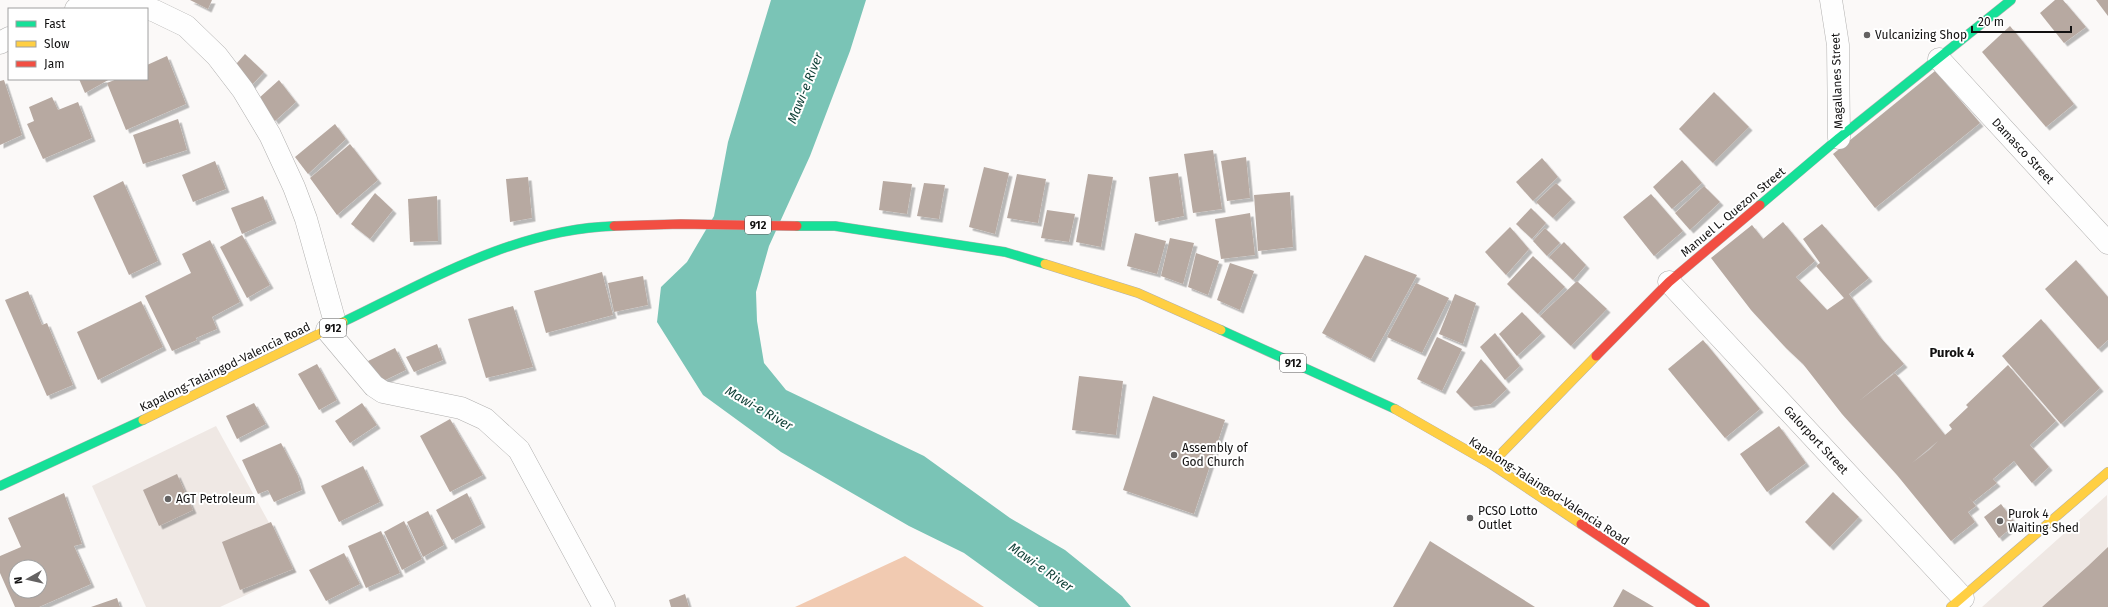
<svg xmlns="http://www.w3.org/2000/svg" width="2108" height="607" font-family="'Fira Sans',sans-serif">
<defs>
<filter id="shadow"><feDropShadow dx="3.5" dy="3.5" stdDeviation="0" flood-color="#0004"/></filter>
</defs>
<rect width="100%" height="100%" fill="#fbf9f8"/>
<g fill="#efe8e4">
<polygon points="216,426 296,572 220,607 146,607 92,486"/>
<polygon points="2107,495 2108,607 1982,607"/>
</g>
<polygon fill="#f1cab1" points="905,556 984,607 795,607"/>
<polygon fill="#7ac4b6" points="771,0 866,0 850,51 810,156 769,246 756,292 757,321 764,363 786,390 924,456 1010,518 1065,550 1122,596 1131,607 1039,607 964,553 909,526 781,452 703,395 657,322 661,287 687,262 714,216 728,142"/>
<g fill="#b7a9a1" fill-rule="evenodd" filter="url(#shadow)">
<polygon points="190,0 212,0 208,9"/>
<polygon points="2055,0 2063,0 2086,27 2064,43 2040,13"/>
<polygon points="2096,0 2108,0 2108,16"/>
<polygon points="2010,26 2074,104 2046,127 1982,52"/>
<polygon points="245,54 264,72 250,87 229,72"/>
<polygon points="167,56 186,104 126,130 107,83 117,79 147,79 147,65"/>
<polygon points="1935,71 1980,123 1875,208 1833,154"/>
<polygon points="79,79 110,79 85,93"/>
<polygon points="4,80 22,135 0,145 0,81"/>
<polygon points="279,80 296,102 275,121 259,98"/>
<polygon points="1714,92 1749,127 1713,163 1679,129"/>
<polygon points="52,97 58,110 78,102 92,138 43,159 27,124 34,121 29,107"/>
<polygon points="178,119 187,150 143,164 133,135"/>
<polygon points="335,124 346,139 308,174 295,157"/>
<polygon points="350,144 378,180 337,215 310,178"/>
<polygon points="1213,150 1222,209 1193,213 1184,154"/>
<polygon points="1246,157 1250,198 1227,201 1221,161"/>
<polygon points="1542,158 1558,177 1533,201 1516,182"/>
<polygon points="1682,160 1702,183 1672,209 1653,187"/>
<polygon points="215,161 226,189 193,202 182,175"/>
<polygon points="984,167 1009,173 995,234 969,227"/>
<polygon points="1178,173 1184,216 1155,222 1149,177"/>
<polygon points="1017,174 1046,179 1038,223 1007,218"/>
<polygon points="1088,174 1113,177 1101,247 1076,242"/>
<polygon points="528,177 532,218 510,222 506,179"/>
<polygon points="123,181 158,261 129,275 93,196"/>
<polygon points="883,181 912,184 907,214 879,210"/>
<polygon points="924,183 945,185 939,219 917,216"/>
<polygon points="1556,183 1572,199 1553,218 1536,202"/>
<polygon points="1704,186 1720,202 1690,230 1675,213"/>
<polygon points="1290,192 1293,247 1258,251 1254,195"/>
<polygon points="375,193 393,210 370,239 351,224"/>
<polygon points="1651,194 1683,231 1654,256 1623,217"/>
<polygon points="263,196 273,220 242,234 231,208"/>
<polygon points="437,196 438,241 410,242 408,199"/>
<polygon points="1531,208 1546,223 1532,239 1516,224"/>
<polygon points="1047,210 1075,214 1069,242 1041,238"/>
<polygon points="1250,213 1255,255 1221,259 1215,219"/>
<path d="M 1783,222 L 1815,261 L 1796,277 L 1827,310 L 1844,298 L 1816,266 L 1820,263 L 1803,239 L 1822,224 L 1869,278 L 1849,294 L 1880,337 L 1904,364 L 1859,401 L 1895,373 L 1945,435 L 1952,429 L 1949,425 L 1968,407 L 1966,405 L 2008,365 L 2056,421 L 2030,445 L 2049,467 L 2032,483 L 2014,461 L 1993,479 L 1997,483 L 1973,502 L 1968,496 L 1976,506 L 1968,512 L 1975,522 L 1951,541 L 1897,475 L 1842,414 L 1803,364 L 1786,348 L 1751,310 L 1711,258 L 1752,225 L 1763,239 ZM 1938,441 L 1929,450 L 1912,463 Z"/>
<polygon points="1510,227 1529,249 1506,275 1485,252"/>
<polygon points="1545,228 1560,243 1547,256 1533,241"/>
<polygon points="1135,233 1166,241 1157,274 1127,266"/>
<polygon points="242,235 270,285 247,298 220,247"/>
<polygon points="1170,238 1194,243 1183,284 1161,276"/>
<polygon points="210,240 240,302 212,317 217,329 196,338 190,327 197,340 172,351 145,296 191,273 182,254"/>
<polygon points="1564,242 1586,265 1573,280 1549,257"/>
<polygon points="1196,253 1219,261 1208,295 1188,287"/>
<polygon points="1365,255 1417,275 1371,359 1322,333"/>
<polygon points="1533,256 1565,287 1538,314 1507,284"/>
<polygon points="2076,260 2108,297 2108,340 2098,349 2045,289"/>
<polygon points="1230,263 1254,271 1240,310 1217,300"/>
<polygon points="602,272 613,315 546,333 534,291"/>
<polygon points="643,276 648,305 614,312 608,283"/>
<polygon points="1577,281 1607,309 1571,346 1540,316"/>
<polygon points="1416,283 1449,298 1422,353 1387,337"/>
<polygon points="28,291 42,325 47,323 73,385 47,396 5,300"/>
<polygon points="1455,294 1476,303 1463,344 1439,334"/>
<polygon points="141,301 163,347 98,380 77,332"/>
<polygon points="513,306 533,367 486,378 468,319"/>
<polygon points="1522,312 1542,333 1517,356 1499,334"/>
<polygon points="2041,319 2100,388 2061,424 2002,356"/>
<polygon points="1495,333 1520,366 1505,380 1480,347"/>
<polygon points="1437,337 1462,349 1442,391 1417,379"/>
<polygon points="1703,340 1760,409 1725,438 1668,369"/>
<polygon points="437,344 443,360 414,372 406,357"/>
<polygon points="395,348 406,370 379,383 368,361"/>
<polygon points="1481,359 1507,389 1491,404 1471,407 1456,392"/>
<polygon points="317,364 337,400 319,410 298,374"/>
<polygon points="1079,376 1123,381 1116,435 1072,430"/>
<polygon points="1153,396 1225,420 1194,514 1123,490"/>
<polygon points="254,403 266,424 237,439 226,416"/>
<polygon points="362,403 377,425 350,443 335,421"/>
<polygon points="450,419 483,475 450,492 420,436"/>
<polygon points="1779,426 1806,463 1767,492 1740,454"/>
<polygon points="281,443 298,476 302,490 274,502 268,490 258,494 242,460"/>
<polygon points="363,466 380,502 339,522 321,486"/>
<polygon points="177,474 193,510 159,526 143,490"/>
<polygon points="1833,492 1859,517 1830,547 1805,522"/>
<path d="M 64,493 L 82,544 L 74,546 L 91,584 L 39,607 L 15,607 L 0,573 L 0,556 L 21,547 L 8,518 ZM 16,567 L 40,567 L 40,591 L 16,591 Z"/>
<polygon points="467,493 482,524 452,540 436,510"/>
<polygon points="2001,504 2016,524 1999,538 1984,517"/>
<polygon points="428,511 444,545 423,557 407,522"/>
<polygon points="404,521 422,559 402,570 384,532"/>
<polygon points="271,522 293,569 240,590 222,542"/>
<polygon points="381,531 400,573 366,588 348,546"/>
<polygon points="1430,541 1535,607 1393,607"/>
<polygon points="2108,547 2108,607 2042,607 2088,566"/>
<polygon points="344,553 360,584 326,601 309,570"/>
<polygon points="1623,589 1654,607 1613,607"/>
<polygon points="685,594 689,607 671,607 669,600"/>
<polygon points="117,598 120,607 91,607"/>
</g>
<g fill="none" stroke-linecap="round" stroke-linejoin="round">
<g stroke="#b1b0af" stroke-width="23">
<g id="street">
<polyline points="1831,0 1838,45 1839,138"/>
<polyline points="76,9 89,4 126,1 155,11 186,26 217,56 243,90 270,135 294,187 306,219 336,326"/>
<polyline points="0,43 9,38"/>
<polyline points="1939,59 2108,243"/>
<polyline points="1669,282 1963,598"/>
<polyline points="327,330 374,386 383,392 461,408 485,419 519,450 604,607"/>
</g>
</g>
<g stroke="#b1b0af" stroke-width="10">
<g id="fast">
<polyline points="1760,205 1839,138 2011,0"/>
<polyline points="797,226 835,226 1005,252 1045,264"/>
<path d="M 343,322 C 428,281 516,229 614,226"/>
<polyline points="1221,330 1395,409"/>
<polyline points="0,486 143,420"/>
</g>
</g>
<g stroke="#b1b0af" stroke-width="10">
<g id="slow">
<polyline points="1045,264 1138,293 1221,330"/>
<polyline points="1395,409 1491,464 1581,524"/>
<polyline points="143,420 343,322"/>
<polyline points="1491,464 1596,356"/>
<polyline points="1951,607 2108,472"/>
</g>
</g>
<g stroke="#b1b0af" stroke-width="10">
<g id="jam">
<polyline points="614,226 681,224 797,226"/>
<polyline points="1596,356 1669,282 1760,205"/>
<polyline points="1581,524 1705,607"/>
</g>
</g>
<use href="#street" stroke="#fefefe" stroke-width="22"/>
<use href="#fast" stroke="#16e098" stroke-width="9"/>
<use href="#slow" stroke="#ffcf43" stroke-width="9"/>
<use href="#jam" stroke="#f24e42" stroke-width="9"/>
</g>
<g fill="#646262" stroke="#fff" stroke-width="1.5">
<circle cx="1867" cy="35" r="4"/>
<circle cx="1174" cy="455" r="4"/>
<circle cx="168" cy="499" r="4"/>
<circle cx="1470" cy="518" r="4"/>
<circle cx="2000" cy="521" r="4"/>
</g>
<g text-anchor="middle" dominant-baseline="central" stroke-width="4" stroke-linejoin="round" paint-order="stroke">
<g fill="#fff" stroke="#595858" stroke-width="1">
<rect x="745" y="216" width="26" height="18" rx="3"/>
<rect x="320" y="319" width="26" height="18" rx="3"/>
<rect x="1280" y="354" width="26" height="18" rx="3"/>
</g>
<g font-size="11" font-weight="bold" fill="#121111">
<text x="758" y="225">912</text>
<text x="333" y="328">912</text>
<text x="1293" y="363">912</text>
</g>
<g font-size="12" fill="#121111" stroke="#fff" text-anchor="start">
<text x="1875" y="35">Vulcanizing Shop</text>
<text x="1182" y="448">Assembly of<tspan x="1182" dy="14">God Church</tspan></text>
<text x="176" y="499">AGT Petroleum</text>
<text x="1478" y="511">PCSO Lotto<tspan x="1478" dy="14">Outlet</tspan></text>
<text x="2008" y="514">Purok 4<tspan x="2008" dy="14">Waiting Shed</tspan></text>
</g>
<g font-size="12" fill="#121111" stroke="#fff">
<text transform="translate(1837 81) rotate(-92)">Magallanes Street</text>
<text transform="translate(2023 151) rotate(47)">Damasco Street</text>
<text transform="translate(1733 212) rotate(-40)">Manuel L. Quezon Street</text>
<text transform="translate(225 367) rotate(-26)">Kapalong-Talaingod-Valencia Road</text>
<text transform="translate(1816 440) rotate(47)">Galorport Street</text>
<text transform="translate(1549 491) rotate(33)">Kapalong-Talaingod-Valencia Road</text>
</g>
<g font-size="13" font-style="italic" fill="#0f3f36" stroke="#fff">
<text transform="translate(805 88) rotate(-68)">Mawi-e River</text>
<text transform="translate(759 408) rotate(30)">Mawi-e River</text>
<text transform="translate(1041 567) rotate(35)">Mawi-e River</text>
</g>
<g font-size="13" font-weight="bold" fill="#121111" stroke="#fff">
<text x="1952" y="352">Purok 4</text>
</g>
</g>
<rect x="8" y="8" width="140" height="72" fill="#ffffff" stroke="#a0a0a0"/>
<rect x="16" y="21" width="20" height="6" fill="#16e098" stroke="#a0a0a0"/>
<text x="44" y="28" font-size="12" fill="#121111">Fast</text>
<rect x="16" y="41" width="20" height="6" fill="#ffcf43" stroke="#a0a0a0"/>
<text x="44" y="48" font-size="12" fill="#121111">Slow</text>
<rect x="16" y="61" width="20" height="6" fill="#f24e42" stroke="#a0a0a0"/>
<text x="44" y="68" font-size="12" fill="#121111">Jam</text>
<g transform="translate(28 579) rotate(262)"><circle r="19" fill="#ffffff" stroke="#a0a0a0"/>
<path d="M0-3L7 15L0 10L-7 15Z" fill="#646262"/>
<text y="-6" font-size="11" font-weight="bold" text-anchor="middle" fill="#121111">N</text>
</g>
<path d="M1972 26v6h99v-6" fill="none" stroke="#121111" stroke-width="2"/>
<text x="1978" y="26" font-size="12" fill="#121111" stroke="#ffffff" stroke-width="3" paint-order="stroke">20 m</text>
</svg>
